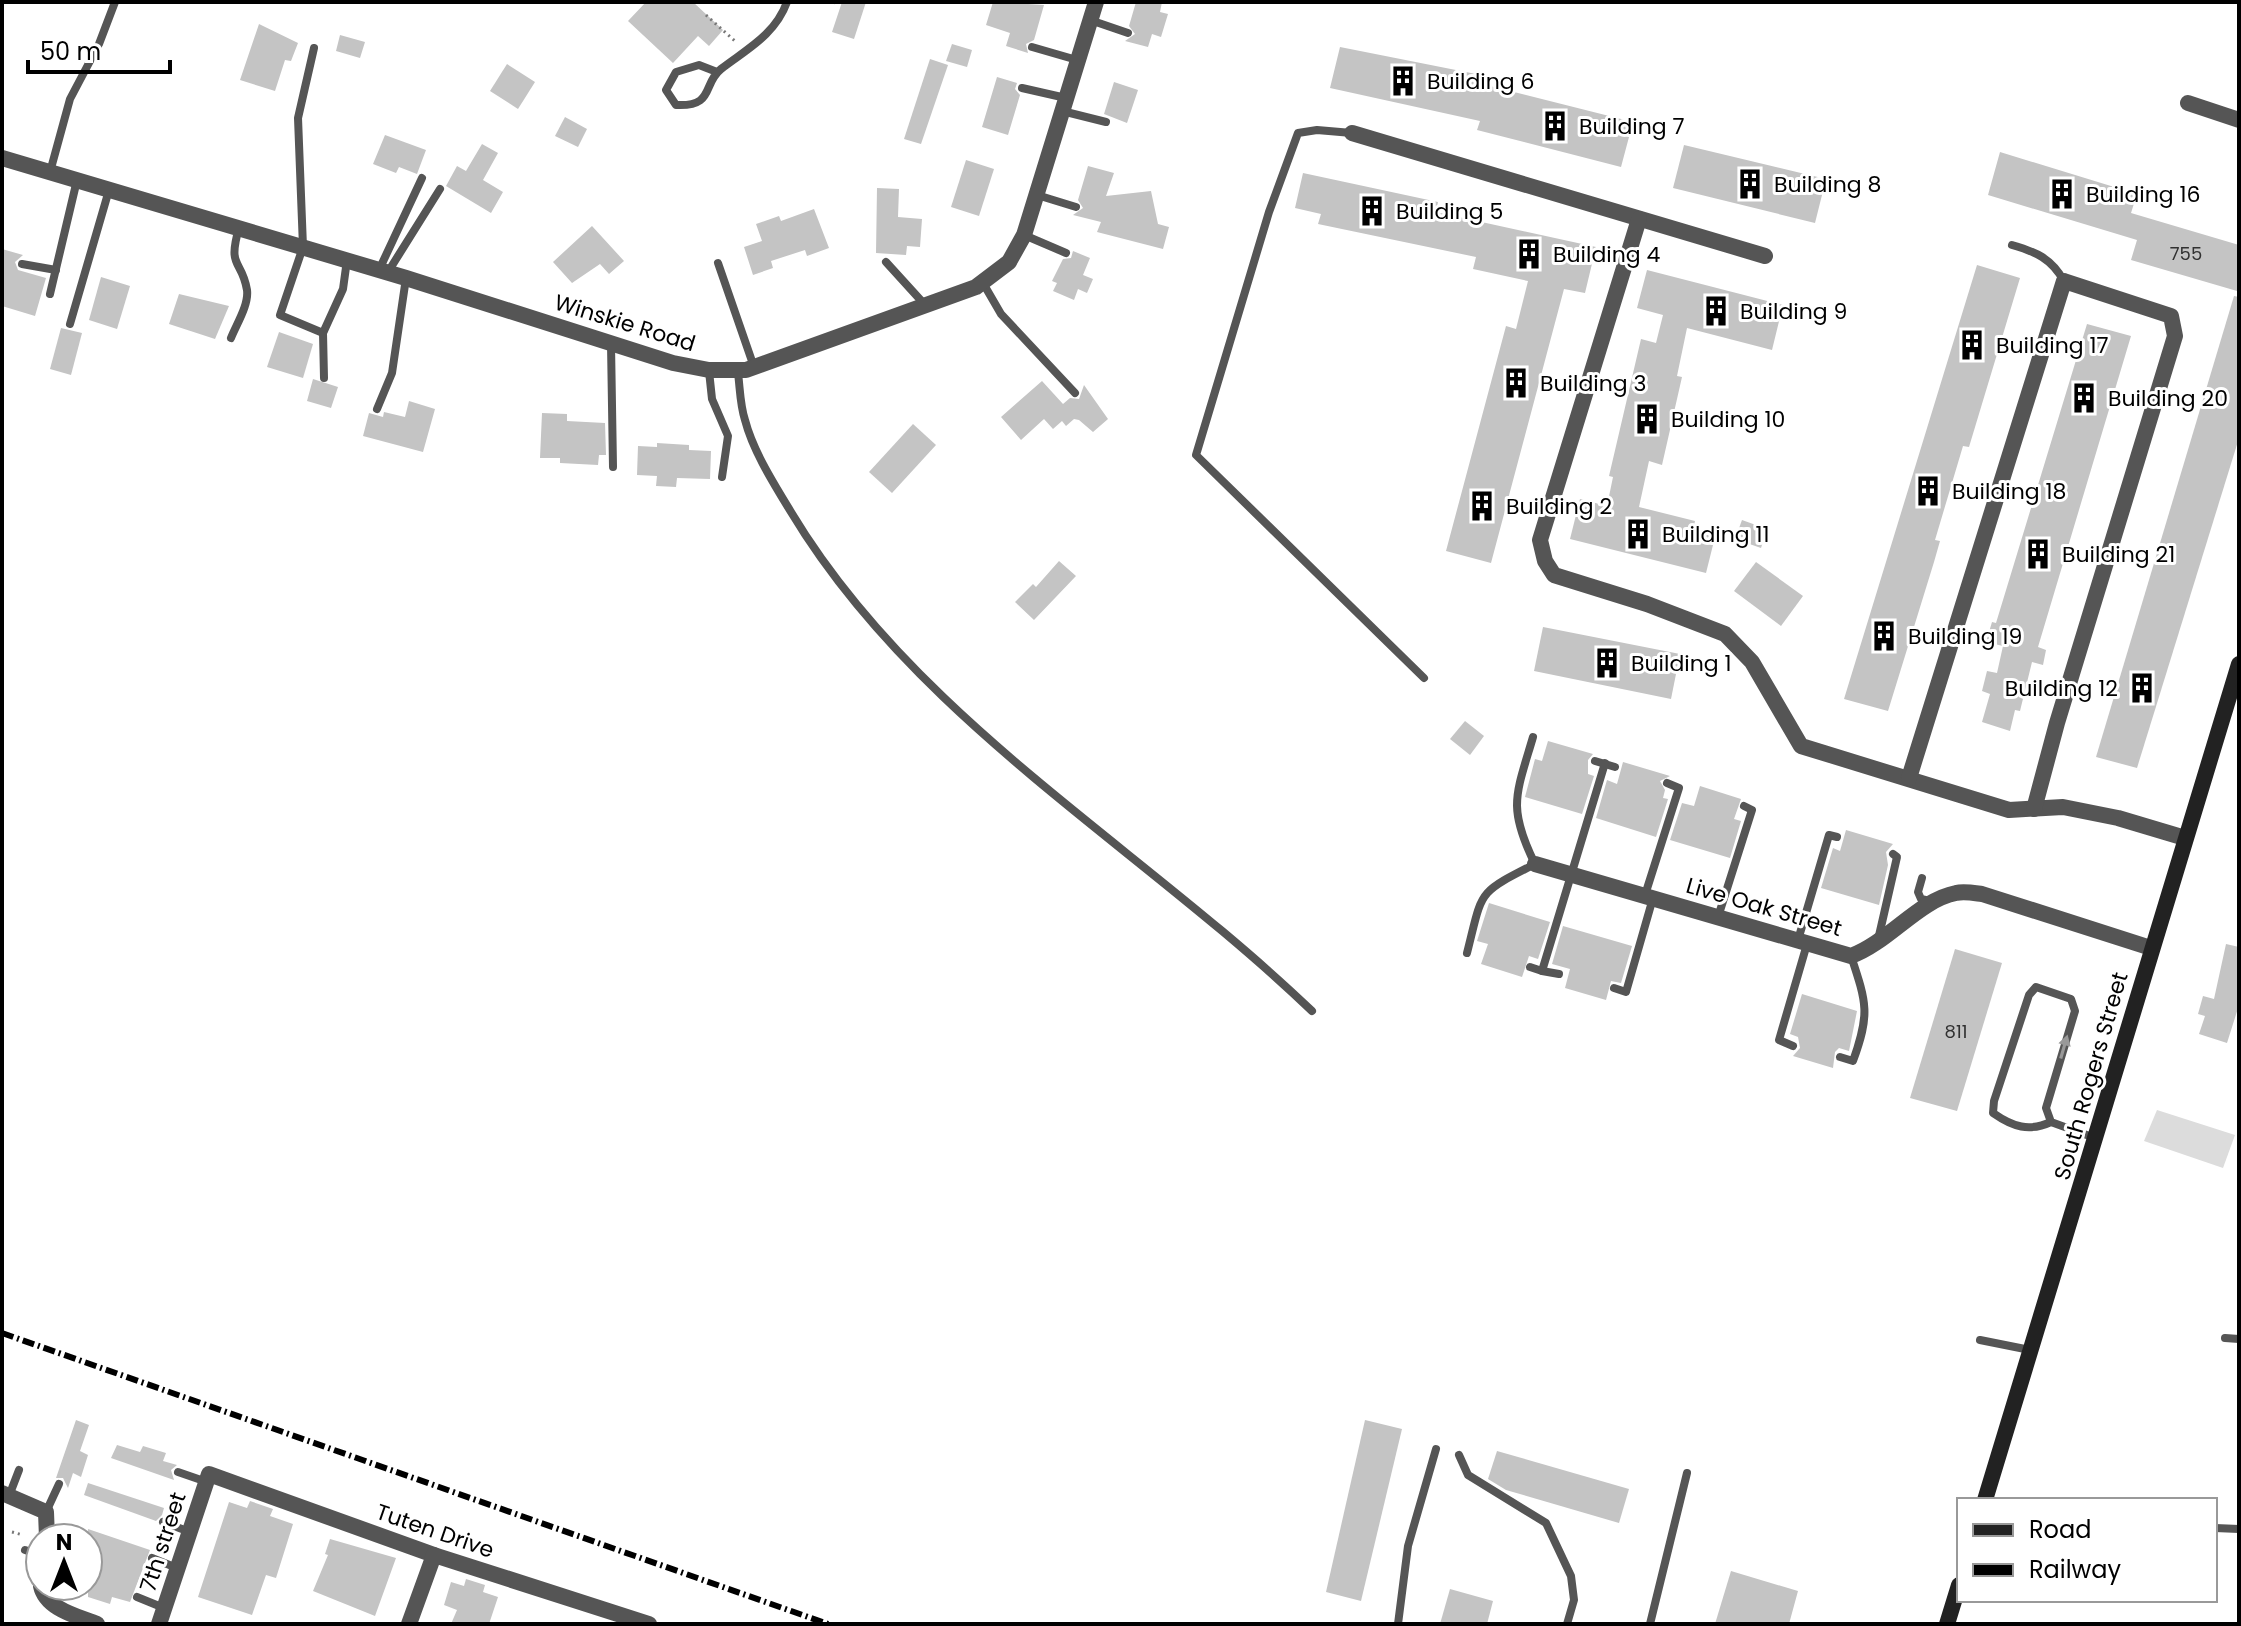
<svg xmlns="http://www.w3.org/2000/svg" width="2241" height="1626" font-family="Poppins,sans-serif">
<rect width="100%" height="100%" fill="#fff"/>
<polygon fill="#dcdcdc" points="2157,1110 2235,1135 2223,1168 2144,1141"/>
<g fill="#c4c4c4">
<polygon points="646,2 693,2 723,30 709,46 698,36 673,63 628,21"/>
<polygon points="842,2 866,2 854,39 832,32"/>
<polygon points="993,2 1044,5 1034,40 1026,44 1028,53 1006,46 1010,33 986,25"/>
<polygon points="1136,2 1162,2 1160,12 1168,14 1161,37 1152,34 1148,47 1125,41 1135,34 1129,26"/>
<polygon points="259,24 298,43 291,61 285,60 275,91 240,80"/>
<polygon points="340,35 365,42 360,58 336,51"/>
<polygon points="952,44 972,50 967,67 946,61"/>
<polygon points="1340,47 1476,74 1474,82 1633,122 1621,167 1477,130 1480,121 1330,88"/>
<polygon points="930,59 948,65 921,144 904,139"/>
<polygon points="507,64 535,82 518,109 490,91"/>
<polygon points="997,77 1017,83 1015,89 1020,95 1008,135 982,127"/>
<polygon points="1114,82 1138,90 1127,123 1104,114"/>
<polygon points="565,117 587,129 578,147 555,136"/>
<polygon points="385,135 426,150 417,174 399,167 396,173 373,164"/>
<polygon points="482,144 498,153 483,180 503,192 491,213 446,186 457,166 466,171"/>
<polygon points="1684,145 1826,179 1815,223 1673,188"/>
<polygon points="2000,152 2137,194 2131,213 2239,245 2237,291 2131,260 2137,240 1988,195"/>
<polygon points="966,160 994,169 979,216 951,207"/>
<polygon points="1088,166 1114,173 1106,196 1151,191 1158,224 1169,227 1163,249 1097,232 1101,222 1073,215 1083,208 1078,200"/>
<polygon points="1303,173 1438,202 1436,212 1596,247 1585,293 1564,289 1491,563 1446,551 1506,326 1516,329 1528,281 1473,269 1476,257 1318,224 1321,214 1295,208"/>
<polygon points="877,188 899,189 898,217 922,219 920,247 907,246 906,255 876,253"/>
<polygon points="814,209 829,248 807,256 805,250 771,261 773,268 753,275 744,247 762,241 756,224 779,216 781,221"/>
<polygon points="592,226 624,261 609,274 600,264 572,283 553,262"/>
<polygon points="2,249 23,255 15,262 18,270 46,278 35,316 2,306"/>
<polygon points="1073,251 1090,258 1083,275 1093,279 1087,293 1078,289 1074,300 1053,291 1057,283 1052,281 1063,259 1071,258"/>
<polygon points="1977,265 2020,278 1969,447 1963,446 1935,540 1940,541 1934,562 1888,711 1844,699"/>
<polygon points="1647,270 1783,305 1772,350 1687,328 1677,376 1682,377 1662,465 1649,461 1639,507 1695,521 1693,531 1715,537 1706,573 1570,539 1580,499 1607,506 1613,477 1609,476 1641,339 1656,343 1663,315 1637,308"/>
<polygon points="101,277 130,286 117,329 89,320"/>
<polygon points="179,294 229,306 215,339 169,324"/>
<polygon points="2234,296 2239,297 2239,438 2137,768 2096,757"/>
<polygon points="2087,324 2131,336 2038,647 2046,650 2043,665 2032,662 2020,711 2015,710 2010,731 1982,722 1990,694 1982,691 1987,671 1997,673 2003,646 1986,642 1992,622 1996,623"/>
<polygon points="61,328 82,333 71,375 50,369"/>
<polygon points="279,332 313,344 303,378 267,367"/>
<polygon points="313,379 338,387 331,408 307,401"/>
<polygon points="1042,381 1063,404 1070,398 1079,399 1084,385 1108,419 1093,432 1079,420 1074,419 1066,426 1062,421 1053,429 1044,419 1021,440 1001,417"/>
<polygon points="409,401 435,409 423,452 363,436 369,413 383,417 384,412 405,417"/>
<polygon points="542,413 567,414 567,421 605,423 606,455 599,455 598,465 560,463 560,458 540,458"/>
<polygon points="913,424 936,445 892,493 869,472"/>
<polygon points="657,443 689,445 689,450 711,451 710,479 677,478 676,487 656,486 657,476 637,475 638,446 657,447"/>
<polygon points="1742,520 1767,529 1761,548 1735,539"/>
<polygon points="1059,561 1076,576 1034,620 1015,602 1033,584 1036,587"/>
<polygon points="1756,562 1803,596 1781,626 1734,591"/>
<polygon points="1543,627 1680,654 1671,699 1534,671"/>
<polygon points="1465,721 1484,736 1470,755 1450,739"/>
<polygon points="1548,741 1593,754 1588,760 1588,774 1594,776 1582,814 1525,797 1535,759 1542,761"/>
<polygon points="1623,762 1670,776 1660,781 1665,790 1663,798 1668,799 1656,837 1596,818 1607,780 1617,784"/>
<polygon points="1700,786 1741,799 1734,819 1741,821 1730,858 1670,840 1682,803 1694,806"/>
<polygon points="1846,830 1893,844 1886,852 1888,865 1879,905 1821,888 1833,848 1840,851"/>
<polygon points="1489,903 1550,922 1538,959 1529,956 1522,977 1481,964 1488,944 1477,941"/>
<polygon points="1563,926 1632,946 1621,983 1611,981 1606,1000 1565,988 1570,969 1552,964"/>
<polygon points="2226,944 2239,947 2239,1005 2227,1043 2199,1034 2205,1016 2198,1014 2203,996 2214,999"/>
<polygon points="1955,949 2002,963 1957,1111 1910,1098"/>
<polygon points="1802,994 1857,1011 1849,1051 1839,1048 1835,1052 1833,1068 1793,1056 1800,1048 1798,1037 1790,1034"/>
<polygon points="76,1420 89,1425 80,1451 88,1455 81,1477 73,1473 68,1488 63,1478 56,1478"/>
<polygon points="1365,1420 1402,1429 1361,1601 1326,1592"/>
<polygon points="117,1445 140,1452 143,1446 166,1453 163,1461 177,1465 171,1470 174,1480 111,1458"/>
<polygon points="1497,1451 1629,1489 1619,1523 1506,1490 1488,1479"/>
<polygon points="88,1483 164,1508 162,1515 156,1521 84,1495"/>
<polygon points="250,1501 273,1509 270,1516 293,1524 276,1578 266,1575 252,1615 198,1597 229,1502 247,1508"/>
<polygon points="88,1529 150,1550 130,1602 112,1597 110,1604 88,1597"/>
<polygon points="330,1539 396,1558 375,1616 313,1591 328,1555 325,1554"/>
<polygon points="1731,1571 1798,1591 1789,1624 1715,1624"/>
<polygon points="466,1579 485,1585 483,1592 498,1597 489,1624 451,1624 457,1610 444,1605 451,1582 464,1586"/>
<polygon points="1450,1589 1493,1601 1487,1624 1440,1624"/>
</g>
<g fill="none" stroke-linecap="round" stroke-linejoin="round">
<g stroke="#777" stroke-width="3" stroke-dasharray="2 4" stroke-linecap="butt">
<polyline points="834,2 837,4"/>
<polyline points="706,15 735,41"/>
<polyline points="12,1532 23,1535"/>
</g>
<g stroke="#555" stroke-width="8">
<polyline points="1090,20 1128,33"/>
<polyline points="1032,47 1077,60"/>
<polyline points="314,48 298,118 303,247 280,315 323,333"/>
<path d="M 717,72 L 699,65 L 676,72 L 666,90 L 676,105 C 715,107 702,84 721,69 C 747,49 775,35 787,2"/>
<polyline points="1022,88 1066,98"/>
<polyline points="1062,111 1106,122"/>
<polyline points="1352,133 1317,130 1298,133 1269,212 1196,455 1424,678"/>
<polyline points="50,172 70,99 99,44 115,2"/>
<polyline points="1037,195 1076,207"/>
<polyline points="1024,235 1066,253"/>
<path d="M 2012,245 C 2036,252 2051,258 2064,281"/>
<polyline points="886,262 926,306"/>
<polyline points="718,263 754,367"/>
<polyline points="22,264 56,270"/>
<polyline points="379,270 422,178"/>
<polyline points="388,272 440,189"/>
<polyline points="983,283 1001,314 1075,393"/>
<polyline points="50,294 77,180"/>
<polyline points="70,324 109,190"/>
<path d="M 231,338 C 236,325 249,305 247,290 C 242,259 227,269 239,228"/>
<polyline points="611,344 613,467"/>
<polyline points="709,371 712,399 728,436 722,477"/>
<path d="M 738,373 C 740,388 740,405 745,420 C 753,451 774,484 791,512 C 916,720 1140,846 1312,1011"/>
<polyline points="324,378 323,333 343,289 347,260"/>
<polyline points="377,409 392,373 406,278"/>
<polyline points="1595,761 1615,767"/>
<polyline points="1922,878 1918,892 1921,899 1930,901"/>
<polyline points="1645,895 1679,788 1667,783"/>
<polyline points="1718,917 1752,810 1744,806"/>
<polyline points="1798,940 1829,835 1837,837"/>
<polyline points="1878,940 1897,857 1893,854"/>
<path d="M 1467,953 C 1483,890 1476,894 1535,864 C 1507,807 1516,795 1533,737"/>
<polyline points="1530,967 1542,971 1605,763"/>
<polyline points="1542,971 1559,974"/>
<polyline points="1614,988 1626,992 1653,898"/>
<polyline points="1793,1046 1779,1040 1807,944"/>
<path d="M 1840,1057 L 1853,1061 C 1870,1014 1867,1004 1851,956"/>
<path d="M 2051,1122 L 2046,1108 L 2075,1011 L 2071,999 L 2036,987 L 2029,995 L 1994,1101 L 1993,1113 C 2013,1127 2029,1132 2051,1122 L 2095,1138"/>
<polyline points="2225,1338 2239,1339"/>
<polyline points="1980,1340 2030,1350"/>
<polyline points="1459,1455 1468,1475 1546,1523 1571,1576 1574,1600 1567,1624"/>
<polyline points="178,1472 207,1482"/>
<polyline points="9,1496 19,1470"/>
<polyline points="46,1512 59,1484"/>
<polyline points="163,1522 190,1532"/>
<polyline points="2215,1528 2239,1529"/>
<polyline points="25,1550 40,1555"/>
<polyline points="152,1558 177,1568"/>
<polyline points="137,1597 164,1608"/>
<polyline points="1398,1624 1408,1546 1436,1449"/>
<polyline points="1650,1624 1687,1473"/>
</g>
<g stroke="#555" stroke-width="16">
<polyline points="2188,103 2239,120"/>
<polyline points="1352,133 1765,256"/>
<polyline points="2,158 406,278 673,363 709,370 746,370 976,287 1009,262 1024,235 1096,2"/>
<polyline points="1639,219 1540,540 1545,561 1554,575 1647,604 1725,634 1752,662 1801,746 2009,810 2063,807 2118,818 2185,838"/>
<polyline points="1909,778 2064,281 2171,316 2175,336 2057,723 2034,809"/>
<path d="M 1535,864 L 1851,956 C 1889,942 1919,900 1956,893 C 1964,891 1974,893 1982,894 L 2151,948"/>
<polyline points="2,1493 46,1512 47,1538"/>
<path d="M 41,1586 C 46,1609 77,1616 97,1624"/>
<polyline points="159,1624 209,1474 434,1555 649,1624"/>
<polyline points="409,1624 434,1555"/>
</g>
<g stroke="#222" stroke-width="16">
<polyline points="1985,1500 2239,664"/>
<polyline points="1947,1624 1959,1585"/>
</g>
<polyline stroke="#000" stroke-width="6" stroke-dasharray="12 4 2 4" stroke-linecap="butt" points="2,1333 828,1624"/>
</g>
<defs><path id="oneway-solid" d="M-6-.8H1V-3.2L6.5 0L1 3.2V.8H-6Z" transform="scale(2)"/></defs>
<use fill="#999" href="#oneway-solid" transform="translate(2064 1047) rotate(-74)"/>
<defs>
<g id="building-bare" transform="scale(2.4)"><path d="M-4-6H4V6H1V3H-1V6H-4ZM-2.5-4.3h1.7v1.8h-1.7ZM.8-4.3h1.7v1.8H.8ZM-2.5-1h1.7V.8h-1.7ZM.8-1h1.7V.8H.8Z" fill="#000" stroke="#fff" stroke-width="2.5" paint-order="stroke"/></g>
</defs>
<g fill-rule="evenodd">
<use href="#building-bare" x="1403" y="81"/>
<use href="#building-bare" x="1555" y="126"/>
<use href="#building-bare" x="1750" y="184"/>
<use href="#building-bare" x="2062" y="194"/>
<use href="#building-bare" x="1372" y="211"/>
<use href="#building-bare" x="1529" y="254"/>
<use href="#building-bare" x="1716" y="311"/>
<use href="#building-bare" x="1972" y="345"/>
<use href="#building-bare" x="1516" y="383"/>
<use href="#building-bare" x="2084" y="398"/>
<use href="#building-bare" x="1647" y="419"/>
<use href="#building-bare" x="1928" y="491"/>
<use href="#building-bare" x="1482" y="506"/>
<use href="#building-bare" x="1638" y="534"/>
<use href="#building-bare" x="2038" y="554"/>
<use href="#building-bare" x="1884" y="636"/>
<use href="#building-bare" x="1607" y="663"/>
<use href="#building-bare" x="2142" y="688"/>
</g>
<g text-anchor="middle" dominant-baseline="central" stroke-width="6" stroke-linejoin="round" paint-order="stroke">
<g font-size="18" fill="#313131">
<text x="2186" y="253">755</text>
<text x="1956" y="1031">811</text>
</g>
<g font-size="22" fill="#000" stroke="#fff" text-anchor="start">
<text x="1427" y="81">Building 6</text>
<text x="1579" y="126">Building 7</text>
<text x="1774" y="184">Building 8</text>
<text x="2086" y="194">Building 16</text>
<text x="1396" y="211">Building 5</text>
<text x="1553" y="254">Building 4</text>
<text x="1740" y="311">Building 9</text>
<text x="1996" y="345">Building 17</text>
<text x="1540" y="383">Building 3</text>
<text x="2108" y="398">Building 20</text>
<text x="1671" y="419">Building 10</text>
<text x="1952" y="491">Building 18</text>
<text x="1506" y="506">Building 2</text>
<text x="1662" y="534">Building 11</text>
<text x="2062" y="554">Building 21</text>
<text x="1908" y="636">Building 19</text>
<text x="1631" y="663">Building 1</text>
<text x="2118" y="688" text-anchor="end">Building 12</text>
</g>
<g font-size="22" fill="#000" stroke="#fff">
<text transform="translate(625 323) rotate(17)">Winskie Road</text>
<text transform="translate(1764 907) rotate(16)">Live Oak Street</text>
<text transform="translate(2091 1076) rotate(-74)">South Rogers Street</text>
<text transform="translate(435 1531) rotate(19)">Tuten Drive</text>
<text transform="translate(163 1542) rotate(-72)">7th street</text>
</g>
</g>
<rect width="2241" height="1626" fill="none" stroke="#000000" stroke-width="8"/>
<rect x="1957" y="1498" width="260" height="104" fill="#ffffff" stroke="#999999" stroke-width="2"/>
<rect x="1973" y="1524" width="40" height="12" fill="#222222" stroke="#999999" stroke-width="2"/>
<text x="2029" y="1538" font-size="24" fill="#000000">Road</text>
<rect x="1973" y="1564" width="40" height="12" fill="#000000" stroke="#999999" stroke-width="2"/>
<text x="2029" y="1578" font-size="24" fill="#000000">Railway</text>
<g transform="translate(64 1562)"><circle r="38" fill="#ffffff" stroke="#999999" stroke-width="2"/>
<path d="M0-6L14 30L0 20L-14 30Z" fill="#000000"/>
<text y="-12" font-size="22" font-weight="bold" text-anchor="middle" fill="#000000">N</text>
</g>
<path d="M28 60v12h142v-12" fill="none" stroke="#000000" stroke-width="4"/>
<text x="40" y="60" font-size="24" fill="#000000" stroke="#ffffff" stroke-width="6" paint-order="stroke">50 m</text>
</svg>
